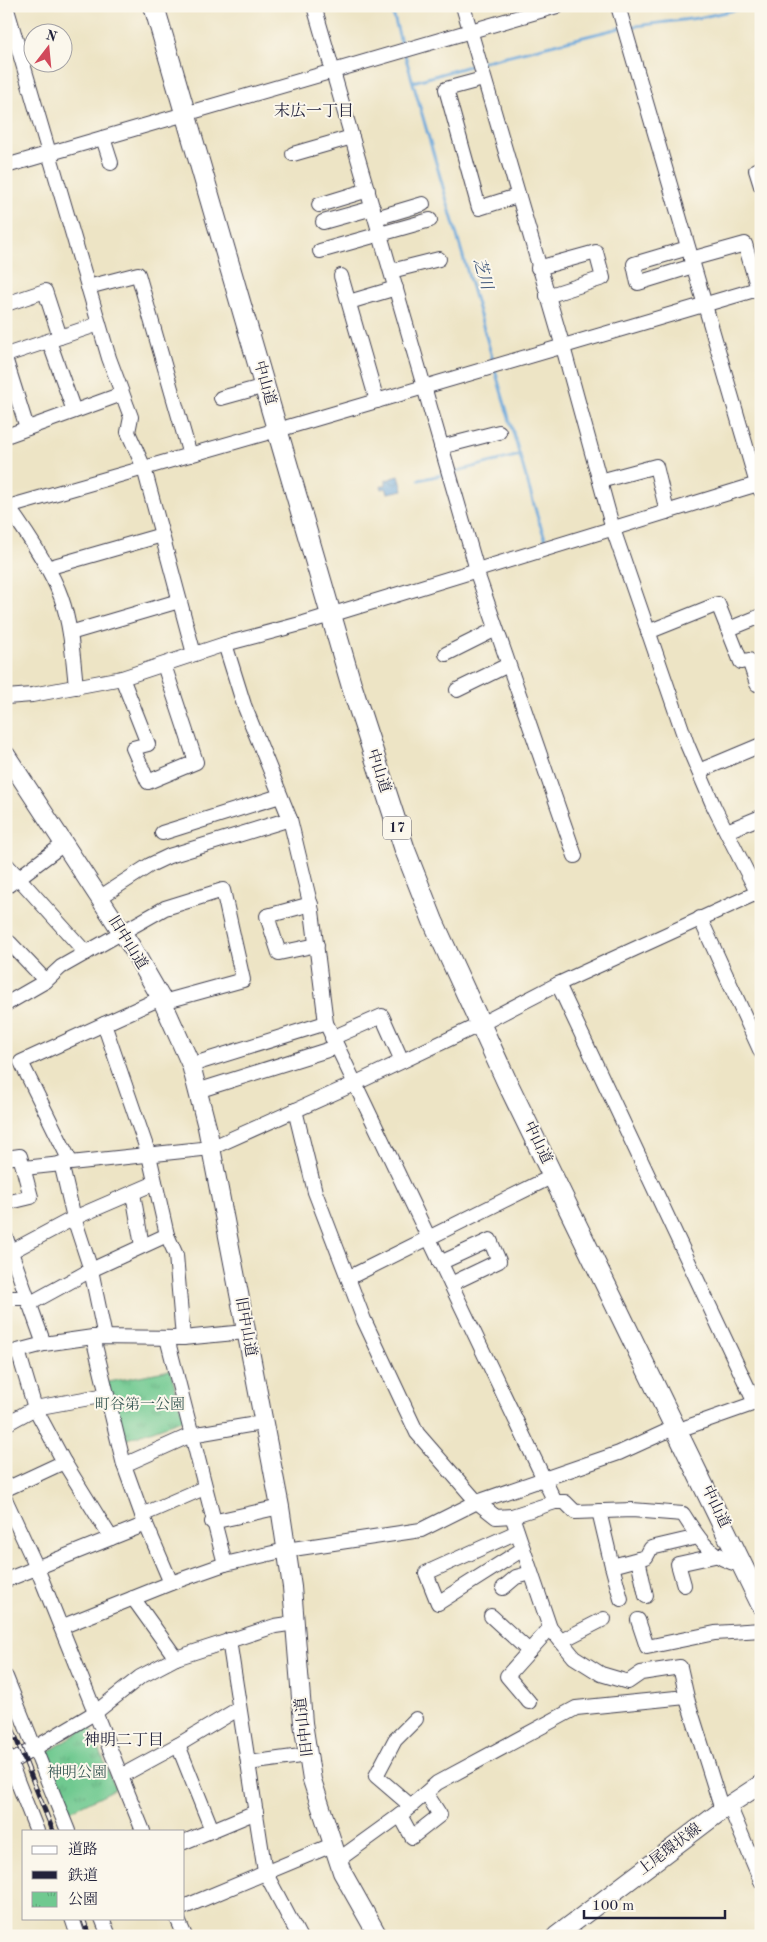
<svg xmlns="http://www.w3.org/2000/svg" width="767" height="1942" font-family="'Old Standard TT','Noto Serif JP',serif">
<defs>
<pattern id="park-tufts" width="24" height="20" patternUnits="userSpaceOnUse" patternTransform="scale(1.25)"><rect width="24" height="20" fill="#70c990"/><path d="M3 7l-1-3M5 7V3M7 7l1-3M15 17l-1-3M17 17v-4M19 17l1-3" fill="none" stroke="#61ac7d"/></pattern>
<pattern id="water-waves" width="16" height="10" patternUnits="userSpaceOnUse" patternTransform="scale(1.25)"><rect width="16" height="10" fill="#67a5d9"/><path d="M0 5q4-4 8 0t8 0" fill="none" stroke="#5486b1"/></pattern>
</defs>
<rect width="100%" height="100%" fill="#fbf7ec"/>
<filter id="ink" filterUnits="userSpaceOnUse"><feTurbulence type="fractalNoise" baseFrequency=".02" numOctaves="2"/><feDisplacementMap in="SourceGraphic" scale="10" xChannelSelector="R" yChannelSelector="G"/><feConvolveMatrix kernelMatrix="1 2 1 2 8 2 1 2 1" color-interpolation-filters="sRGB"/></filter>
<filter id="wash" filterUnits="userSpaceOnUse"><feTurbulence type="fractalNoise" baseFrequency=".0096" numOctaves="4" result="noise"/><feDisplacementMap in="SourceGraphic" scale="20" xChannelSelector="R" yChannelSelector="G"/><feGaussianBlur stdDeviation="1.12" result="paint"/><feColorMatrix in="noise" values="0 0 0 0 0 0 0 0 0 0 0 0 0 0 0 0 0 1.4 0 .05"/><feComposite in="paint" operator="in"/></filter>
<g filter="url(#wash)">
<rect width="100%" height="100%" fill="#ede4c5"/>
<g fill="url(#park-tufts)" stroke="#497666">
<polygon points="170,1370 184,1419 119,1442 104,1383"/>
<polygon points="90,1725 115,1789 62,1815 39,1758"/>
</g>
<polygon fill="url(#water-waves)" stroke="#44648a" points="399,476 403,490 388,493 386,488 382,489 381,486 386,485 386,480"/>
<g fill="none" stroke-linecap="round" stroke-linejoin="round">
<g stroke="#67a5d9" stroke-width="3">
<polyline points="391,6 402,46"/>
<polyline points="628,27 698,18 753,6"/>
<polyline points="405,55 494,364"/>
<polyline points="482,62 620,28"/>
<polyline points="413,82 476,64"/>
<polyline points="495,370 539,522 548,546"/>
<polyline points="453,472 520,455"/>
<polyline points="419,480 445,474"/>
</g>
</g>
</g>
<g filter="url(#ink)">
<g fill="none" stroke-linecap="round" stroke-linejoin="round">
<g stroke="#403f50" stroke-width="16">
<g id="minor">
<polyline points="6,6 109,358 131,417 128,432 144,468 194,654"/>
<polyline points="314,6 477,570"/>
<polyline points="463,6 563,347 613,529 687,744 714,807 757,892"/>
<polyline points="618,6 757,484 761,491"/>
<polyline points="483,79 446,89 479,208 517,196"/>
<polyline points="103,138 111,163"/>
<polyline points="293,154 352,137"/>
<polyline points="6,166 557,6"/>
<polyline points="756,170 761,186"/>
<polyline points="319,205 368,190"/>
<polyline points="376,218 423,204"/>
<polyline points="323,222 373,208"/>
<polyline points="688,248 634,264 638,283 693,266"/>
<polyline points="320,251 430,220"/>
<polyline points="691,259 745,244 758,289"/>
<polyline points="538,268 596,252 603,278 547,296"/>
<polyline points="391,271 439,259"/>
<polyline points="341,276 377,401"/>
<polyline points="88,287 138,274 190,455"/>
<polyline points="349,302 396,288"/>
<polyline points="6,304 45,291 60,337"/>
<polyline points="49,341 74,411"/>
<polyline points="6,355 99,324"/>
<polyline points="6,361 27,428"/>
<polyline points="221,398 265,386"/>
<polyline points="288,427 761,288"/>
<polyline points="6,436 122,394"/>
<polyline points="441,447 499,432"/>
<polyline points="600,481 656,466 667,512"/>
<path d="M 6,504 C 24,529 51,569 61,597 C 71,625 73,657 76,687"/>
<polyline points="8,507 277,430"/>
<polyline points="47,568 162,535"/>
<polyline points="476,570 575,856"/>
<polyline points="729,629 761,616"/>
<polyline points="648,632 718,604 741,662 749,660 757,684 761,682"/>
<polyline points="70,633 179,601"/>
<path d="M 225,644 L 244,705 L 290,819 L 312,911 L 326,1023 L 555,1502 L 565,1502 L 575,1512 L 632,1510 L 683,1514 C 699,1539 710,1559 742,1565"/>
<polyline points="446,654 496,629"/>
<polyline points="122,678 148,744 133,748 148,782 196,762 164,665"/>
<polyline points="457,690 508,665"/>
<polyline points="6,697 32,695 122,678 225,644 304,623 761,483"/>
<polyline points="699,771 761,745"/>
<polyline points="727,831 761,817"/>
<polyline points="162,833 280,796"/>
<polyline points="6,864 86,953"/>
<polyline points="6,887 65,843"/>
<polyline points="99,898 150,865 169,856 290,819"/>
<polyline points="311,904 267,916 279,953 317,945"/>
<polyline points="700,918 761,1052"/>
<polyline points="6,945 10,943 46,981"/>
<polyline points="558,984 755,1403"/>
<polyline points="6,1004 46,981 61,967 165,908 223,890 243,980 163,1002"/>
<polyline points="104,1024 149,1155 167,1235 176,1255 183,1338"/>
<polyline points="332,1038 382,1016 402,1061"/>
<polyline points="191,1065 326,1023"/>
<polyline points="197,1091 337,1047"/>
<polyline points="295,1110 315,1192 348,1278 364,1320 417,1433 477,1502 496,1517 512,1516 555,1502"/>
<polyline points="6,1158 20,1156 31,1197 6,1203"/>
<polyline points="70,1161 21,1062 161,998"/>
<polyline points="61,1163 74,1218 91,1270 105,1337"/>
<polyline points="24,1168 211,1148 354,1084 481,1024 558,984 761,891"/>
<polyline points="133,1193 142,1246"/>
<polyline points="6,1238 44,1344"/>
<polyline points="12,1251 74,1218 155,1183"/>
<polyline points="440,1263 490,1240 499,1261 451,1284"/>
<polyline points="348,1278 553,1176"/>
<polyline points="6,1298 27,1298"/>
<polyline points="29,1304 91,1270 167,1235"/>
<polyline points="93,1337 124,1465 142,1515 171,1583"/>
<polyline points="167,1338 225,1564"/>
<polyline points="18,1351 35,1408 64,1462 111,1538"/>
<polyline points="6,1354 44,1344 93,1337 183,1338 245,1332"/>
<polyline points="6,1424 35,1408 106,1395"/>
<polyline points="687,1427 761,1401"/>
<polyline points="124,1465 191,1435 262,1423"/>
<polyline points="6,1489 64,1462"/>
<polyline points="6,1501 37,1568 143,1831"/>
<polyline points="599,1511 612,1566 646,1557 651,1548 698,1537"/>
<polyline points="142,1515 204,1488"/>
<polyline points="512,1516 550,1628 574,1657 601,1674 628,1682 641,1673 680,1667 688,1702 722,1810"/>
<polyline points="212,1522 280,1507"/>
<polyline points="517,1532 426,1573 438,1603 523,1549"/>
<polyline points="638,1559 646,1596"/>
<polyline points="612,1566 621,1599"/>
<polyline points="6,1580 146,1524"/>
<polyline points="684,1585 678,1564 719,1555"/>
<polyline points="503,1588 516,1577 531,1573"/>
<polyline points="133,1598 176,1658"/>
<polyline points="491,1616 529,1651"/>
<polyline points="638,1620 647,1647 715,1633 761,1630"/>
<polyline points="61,1627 171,1583 225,1564 286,1550 421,1530 477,1502 619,1453 676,1427"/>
<polyline points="229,1640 265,1872 299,1936"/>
<polyline points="561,1641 604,1619"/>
<polyline points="6,1677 68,1831"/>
<polyline points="529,1702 507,1676 550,1628"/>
<polyline points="178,1745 212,1830"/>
<polyline points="7,1755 37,1831"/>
<polyline points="248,1763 308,1755"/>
<polyline points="6,1765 96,1712 140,1677 176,1658 275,1626 295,1623"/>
<polyline points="121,1776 178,1745 238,1709"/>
<polyline points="729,1805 761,1881"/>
<polyline points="411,1806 376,1776 395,1740 416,1719"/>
<polyline points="400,1815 412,1837 440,1815 426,1793"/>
<polyline points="184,1842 256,1812"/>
<polyline points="338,1860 403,1813 437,1783 576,1708 686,1697"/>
<polyline points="184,1907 332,1845"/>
<polyline points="72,1918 78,1936"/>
<polyline points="102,1918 109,1936"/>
<polyline points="177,1918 185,1936"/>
</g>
</g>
<g stroke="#403f50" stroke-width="20">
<g id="major">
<polyline points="6,755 131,946 161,998 191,1065 207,1127 280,1507 292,1587 303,1723 312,1780 342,1872 378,1936"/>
<polyline points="556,1936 729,1805 761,1784"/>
</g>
</g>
<g stroke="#403f50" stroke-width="22">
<polyline id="highway" points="154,6 352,687 405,850 433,921 507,1082 761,1604"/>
</g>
<use href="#minor" stroke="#fff" stroke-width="14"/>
<use href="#major" stroke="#fff" stroke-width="18"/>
<use href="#highway" stroke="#fff" stroke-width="20"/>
<g stroke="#22223b" stroke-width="5">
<g id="rail">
<polyline points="6,1713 53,1831"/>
<polyline points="83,1918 89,1936"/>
</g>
</g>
<use href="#rail" stroke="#fbf7ec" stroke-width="3" stroke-dasharray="9" stroke-linecap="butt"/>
</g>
</g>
<g text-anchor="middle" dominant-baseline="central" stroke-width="4" stroke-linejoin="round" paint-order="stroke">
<rect fill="#fbf7ec" stroke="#636270" stroke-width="1" x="383" y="816.5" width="28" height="23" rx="4"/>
<g font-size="14" font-weight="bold" fill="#22223b">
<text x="397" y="828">17</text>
</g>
<g font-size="15" fill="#22223b" stroke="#fbf7ec">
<text transform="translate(264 383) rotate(74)">中山道</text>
<text transform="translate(378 771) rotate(72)">中山道</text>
<text transform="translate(127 943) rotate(58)">旧中山道</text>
<text transform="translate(537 1143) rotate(64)">中山道</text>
<text transform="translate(245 1327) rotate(80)">旧中山道</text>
<text transform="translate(715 1507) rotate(64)">中山道</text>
<text transform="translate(305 1727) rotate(-97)">旧中山道</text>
<text transform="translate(670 1850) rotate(-37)">上尾環状線</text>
</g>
<g font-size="15" fill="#3d5c59" stroke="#fbf7ec">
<text x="140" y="1405">町谷第一公園</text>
<text x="77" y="1773">神明公園</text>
</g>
<g font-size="16" fill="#22223b" stroke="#fbf7ec">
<text x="314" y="112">末広一丁目</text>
<text x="124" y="1741">神明二丁目</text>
</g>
<g font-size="16" font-style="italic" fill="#3e567a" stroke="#fbf7ec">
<text transform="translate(482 274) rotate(74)">芝川</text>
</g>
</g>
<rect width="767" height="1942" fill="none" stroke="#fbf7ec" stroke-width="25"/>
<rect x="22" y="1830" width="162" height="90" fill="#fbf7ec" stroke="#a4a2a5"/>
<rect x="32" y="1846" width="25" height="8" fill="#ffffff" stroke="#a4a2a5"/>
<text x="68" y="1854" font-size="15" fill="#22223b">道路</text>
<rect x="32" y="1871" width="25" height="8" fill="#22223b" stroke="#a4a2a5"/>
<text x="68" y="1880" font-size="15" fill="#22223b">鉄道</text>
<rect x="32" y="1892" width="25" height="15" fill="url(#park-tufts)" stroke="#a4a2a5"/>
<text x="68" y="1904" font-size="15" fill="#22223b">公園</text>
<g transform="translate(48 48) rotate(16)"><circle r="24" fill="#fbf7ec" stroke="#a4a2a5"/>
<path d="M0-4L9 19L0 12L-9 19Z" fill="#d1495b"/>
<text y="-8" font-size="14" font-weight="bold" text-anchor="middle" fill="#22223b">N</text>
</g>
<path d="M584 1910v8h141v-8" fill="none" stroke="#22223b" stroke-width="2.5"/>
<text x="592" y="1910" font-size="15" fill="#22223b" stroke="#fbf7ec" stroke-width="4" paint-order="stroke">100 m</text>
</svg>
